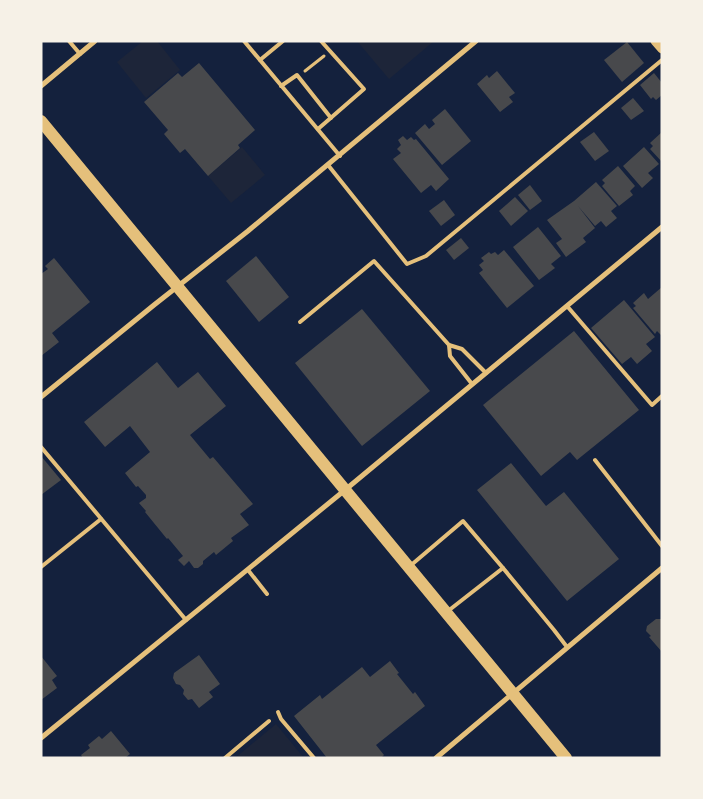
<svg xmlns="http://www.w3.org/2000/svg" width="703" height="799" font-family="Cabin,sans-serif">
<rect width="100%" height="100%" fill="#14213d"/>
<g fill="#1d2539">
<polygon points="143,41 157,41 180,70 146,98 117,62"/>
<polygon points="357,41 434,41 389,79"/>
<polygon points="242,147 265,175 231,203 208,176"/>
<polygon points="276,724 304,758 235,758"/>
</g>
<g fill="#48494c">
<polygon points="627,42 644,63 622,82 604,60"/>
<polygon points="199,63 255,130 238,145 240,148 208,176 185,149 180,153 164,134 168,130 144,102 178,73 182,77"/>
<polygon points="497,71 515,93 509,97 513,102 500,112 477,84 487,75 489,78"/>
<polygon points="654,73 662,83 662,95 656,100 653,97 651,99 640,85"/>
<polygon points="633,98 644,111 631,120 621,108"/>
<polygon points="445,109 471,141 442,165 415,133 425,124 429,129 435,124 432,120"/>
<polygon points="594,132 609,151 595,161 580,142"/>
<polygon points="662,132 662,162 650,149 653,146 650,143"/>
<polygon points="403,136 407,140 411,137 414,140 416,139 449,179 436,191 431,185 421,193 393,159 401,153 397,149 401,145 398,140"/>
<polygon points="644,147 659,164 648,173 653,178 642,188 623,166"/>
<polygon points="618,166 635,186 630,191 633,195 619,206 602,186 605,183 602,180"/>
<polygon points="596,182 617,206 611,211 617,218 606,227 601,221 595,226 578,206 595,228 583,238 586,242 566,257 556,243 562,239 547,220 574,201"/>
<polygon points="530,185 542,201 530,210 518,195"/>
<polygon points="515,197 528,211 511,226 499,211"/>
<polygon points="444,200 455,215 441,226 429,211"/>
<polygon points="538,227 561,256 551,264 555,268 539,280 513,247"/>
<polygon points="461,238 469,248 454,260 446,250"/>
<polygon points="504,250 534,286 507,308 479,273 483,270 479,265 484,261 481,258 489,252 491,254 495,252 498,255"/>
<polygon points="256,256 289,297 259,322 226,281"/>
<polygon points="54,258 90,302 52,333 59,342 41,356 41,274 48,269 45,266"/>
<polygon points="662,287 662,336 657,331 655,334 633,308 636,306 633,303 644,293 648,299"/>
<polygon points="624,300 655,337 646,344 652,351 637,364 631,357 622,364 591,328"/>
<polygon points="362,309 430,391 362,446 295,363"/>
<polygon points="574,331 639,410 577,460 570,452 541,476 483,405"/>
<polygon points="157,362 178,388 198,372 226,406 190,435 210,459 213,457 253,504 240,514 249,525 231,538 233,541 216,555 214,552 203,561 203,564 198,568 194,568 189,561 184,566 178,560 183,556 168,538 167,539 145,512 146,511 139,503 146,498 146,495 138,486 136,487 125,473 150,452 130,426 105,447 84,422"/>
<polygon points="41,456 61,480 41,495"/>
<polygon points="511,463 546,506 564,492 619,559 567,601 477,490"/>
<polygon points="656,619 662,619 662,652 649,637 651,636 646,631 647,626"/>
<polygon points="199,655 220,684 209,692 213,697 199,708 192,699 188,700 183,694 184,690 180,685 176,684 173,678 174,673"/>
<polygon points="41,656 57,676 52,680 57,688 41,700"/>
<polygon points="390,661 399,673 397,674 413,694 415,692 425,706 376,745 384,755 381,758 327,758 294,716 320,695 322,699 362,667 370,677"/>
<polygon points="111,731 130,754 125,758 83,758 81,755 90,748 88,745 99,736 102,739"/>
</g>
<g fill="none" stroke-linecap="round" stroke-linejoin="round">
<polyline stroke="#e5c07b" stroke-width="3" points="305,71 324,56"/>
<g stroke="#e5c07b" stroke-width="4">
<polyline points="69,41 80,54"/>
<polyline points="244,41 340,156"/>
<polyline points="260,60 283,41"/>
<polyline points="281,86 297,75 331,118"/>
<polyline points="318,129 364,89 321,41"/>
<polyline points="328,165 407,264 426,256 662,60"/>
<polyline points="567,306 652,405 662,396"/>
<polyline points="300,322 374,261 449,345"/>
<polyline points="472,384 450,356 449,345 462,349 486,373"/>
<polyline points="41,447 186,620"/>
<polyline points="595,460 662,546"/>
<polyline points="410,566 463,521 503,568"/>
<polyline points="41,567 101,519"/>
<polyline points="248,570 267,594"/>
<polyline points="448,611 503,568 554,630 567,647"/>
<polyline points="278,712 281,719 314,758"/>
<polyline points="225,758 269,721"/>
</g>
<g stroke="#e5c07b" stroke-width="5">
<polyline points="41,86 95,41"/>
<polyline points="41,397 154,305 248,231 476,41"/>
<polyline points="41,738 345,490 662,227"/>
<polyline points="436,758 662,568"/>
</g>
<polyline stroke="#e5c07b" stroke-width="9" points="655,41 662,49"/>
<polyline stroke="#e5c07b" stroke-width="12" points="41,121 566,758"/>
</g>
<rect width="703" height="799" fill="none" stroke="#f6f1e7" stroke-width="85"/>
</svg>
